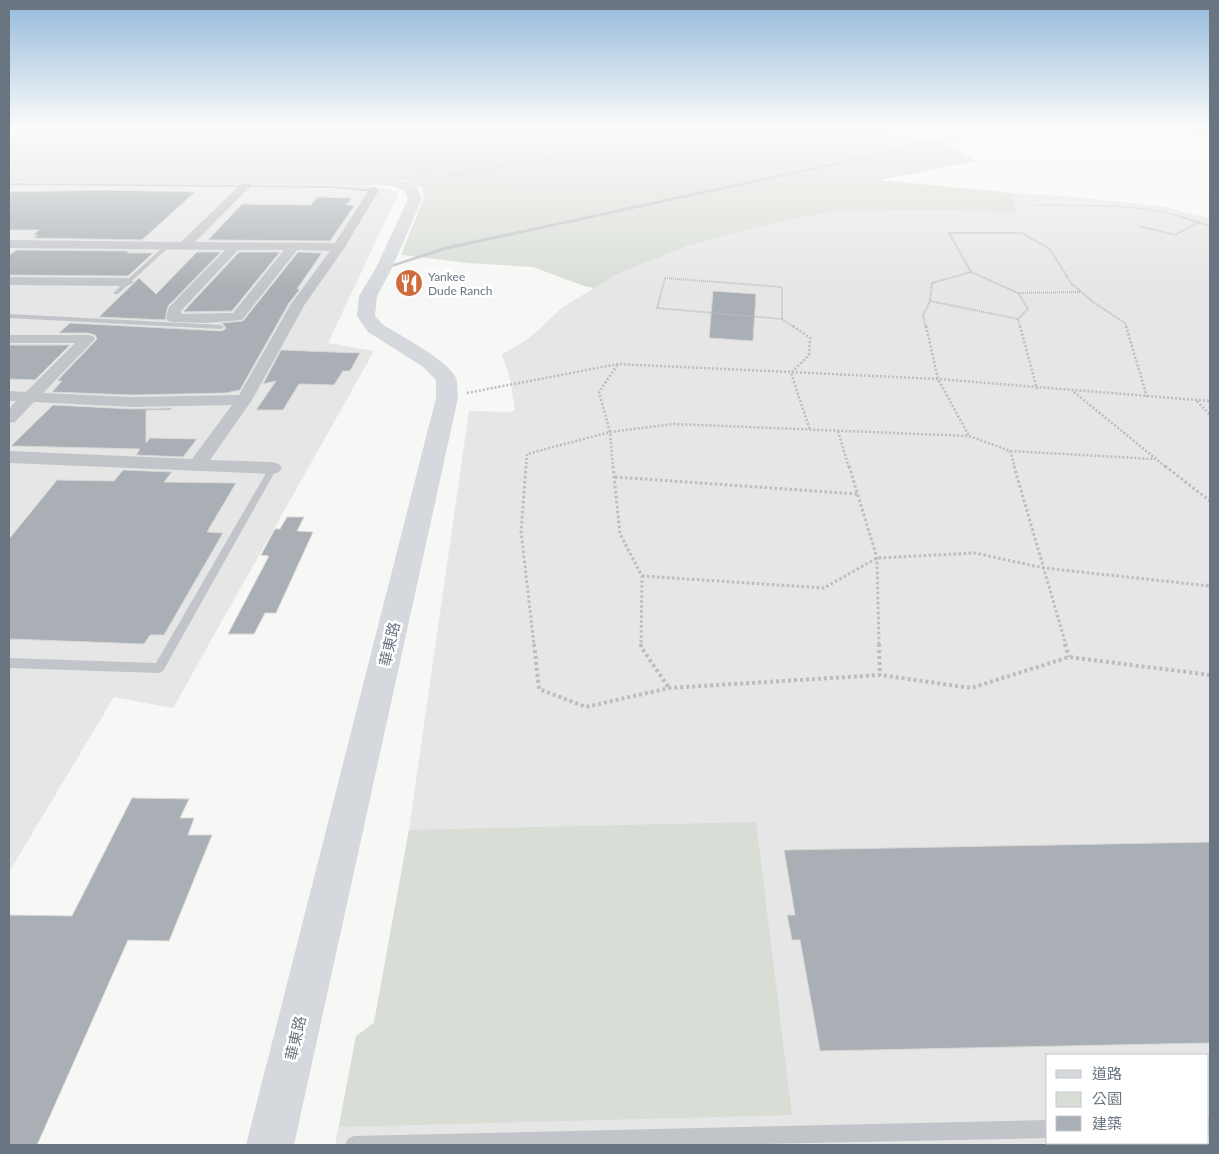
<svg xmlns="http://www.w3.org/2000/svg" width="1219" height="1154" font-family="Lato,'Noto Sans TC',sans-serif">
<rect width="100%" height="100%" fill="#f7f7f5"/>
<g fill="#e5e6e5" fill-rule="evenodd">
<polygon points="9,181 364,184 399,192 328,343 374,351 173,708 114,697 9,872"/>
<path d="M 1012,193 L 1065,196 L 1165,207 L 1210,219 L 1210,1145 L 335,1145 L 356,1036 L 374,1023 L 409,830 L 469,411 L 510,412 L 515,410 L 510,379 L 502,354 L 517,346 L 534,334 L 563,307 L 617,274 L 685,247 L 756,227 L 830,212 L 933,210 L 1017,213 ZM 1048,1055 L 1208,1055 L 1208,1143 L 1048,1143 Z"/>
</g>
<g fill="#d8ddd6">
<polygon points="9,129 890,129 925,141 945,143 976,161 880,180 1012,193 1017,213 933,210 830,212 756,227 685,247 617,274 595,288 584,286 533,267 468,263 401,255 424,197 423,188 405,180 9,175"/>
<path d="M 1067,129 L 1210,129 L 1210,138 C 1200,137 1189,135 1179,134 C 1141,133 1104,141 1067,129 Z"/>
<polygon points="756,822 792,1115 339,1127 356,1036 374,1023 409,830"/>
</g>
<g fill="#a9afb4" stroke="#d8d9d7">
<polygon points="105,190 195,192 142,240 33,238 38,235 33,235 39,230 9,230 9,192"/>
<polygon points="317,197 352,198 346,205 355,205 330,241 208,240 242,204 311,205"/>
<polygon points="17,250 129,251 127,253 153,253 128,276 9,275 9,255"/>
<polygon points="197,252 221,252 168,306 165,320 99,317 139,278 156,294"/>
<polygon points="239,252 280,252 232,311 183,312"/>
<polygon points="298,252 322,253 297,289 300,289 289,303 240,390 226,393 132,395 52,392 62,381 57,381 97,339 95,335 88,333 59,333 70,323 222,331 226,328 222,323 243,321"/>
<polygon points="713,291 756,294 753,341 709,338"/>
<polygon points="9,345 70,345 35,380 9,379"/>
<polygon points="281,350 360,353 350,371 343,371 334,385 299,384 283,410 256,410 276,381 263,384"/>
<polygon points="53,405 132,409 172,408 170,410 146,410 146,443 150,438 197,439 183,457 136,455 140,449 11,446"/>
<polygon points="123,470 172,472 164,482 236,483 207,532 223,533 164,635 150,635 144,644 9,639 9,539 57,480 114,481"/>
<polygon points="287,517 304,517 297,531 313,532 276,613 265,613 254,634 228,634 269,556 261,555 275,529 280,529"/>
<polygon points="132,798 189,799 180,818 194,818 188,835 212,835 169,941 128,940 37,1145 9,1145 9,915 72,916"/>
<polygon points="1210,842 1210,1043 820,1051 800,940 792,940 787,915 795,915 784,850"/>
</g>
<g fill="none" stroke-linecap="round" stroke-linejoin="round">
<g stroke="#bbbdc0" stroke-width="1" stroke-dasharray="1 1" stroke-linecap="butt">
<polyline points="1058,129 1101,139 1210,140"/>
<polyline points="529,161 540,150 555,129"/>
<polyline points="418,176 482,129"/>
<polyline points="425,182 435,178 548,159 580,150 636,129"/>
<path d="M 1035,205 C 1082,206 1137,203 1182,217"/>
</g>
<g stroke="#bbbdc0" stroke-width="2" stroke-dasharray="1 1" stroke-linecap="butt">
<polyline points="1178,216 1210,226"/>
<polyline points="1139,226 1175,235 1199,222"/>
<polyline points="971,272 1018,293 1028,309 1018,319 1020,328"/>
<polygon points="665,278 782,287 782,319 657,308"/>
<polyline points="1019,293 1080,292"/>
<polyline points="930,301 1018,319"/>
<polyline points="782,319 795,328"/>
<polyline points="926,328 923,315 930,301 932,283 971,272 949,233 1022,233 1050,249 1071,283 1093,302 1125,323 1127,328"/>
</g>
<g stroke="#bbbdc0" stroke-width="2.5" stroke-dasharray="2 2" stroke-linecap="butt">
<polyline points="793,326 810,338 809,355 791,373 810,430"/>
<polyline points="926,326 938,379 969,436"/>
<polyline points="1020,326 1037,389"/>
<polyline points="1126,326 1147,397"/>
<polyline points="1074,392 1167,468"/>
<polyline points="467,393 618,364 938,379 1210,401"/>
<polyline points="1197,401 1210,415"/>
<polyline points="838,431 849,468"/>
<polyline points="1010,451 1015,468"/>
<polyline points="526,468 527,454 610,432 599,392 618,364"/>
<polyline points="613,468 610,432 674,424 969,436 1010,451 1155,459"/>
</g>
<g stroke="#bbbdc0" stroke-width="3" stroke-dasharray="2.5 2.5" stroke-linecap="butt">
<polyline points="526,466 521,531 534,645"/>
<polyline points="613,466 620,534 642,576 641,645"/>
<polyline points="849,466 877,558 879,645"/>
<polyline points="1014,466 1066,645"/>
<polyline points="1165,466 1210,501"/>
<polyline points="615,477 857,494"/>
<polyline points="642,576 824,588 877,558 975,553 1044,568 1210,586"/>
</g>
<g stroke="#bbbdc0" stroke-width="4" stroke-dasharray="3 3" stroke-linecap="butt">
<polyline points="534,644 539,689 586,707 669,688 880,675 971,688 1069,657 1210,675"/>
<polyline points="641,644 641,647 669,688"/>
<polyline points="879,644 880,675"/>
<polyline points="1065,644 1069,657"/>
</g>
<g fill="#c1c4c8" fill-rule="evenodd">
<polygon points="992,129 1001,129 445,250 386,269 381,268 444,247"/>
<polygon points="9,183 333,186 377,190 374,192 333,188 9,185"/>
<polygon points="165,245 170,246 118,294 114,294 114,292"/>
<polygon points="9,314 221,325 224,327 221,329 9,318"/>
<polygon points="273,465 277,468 163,671 159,673 9,668 9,658 156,663 269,468"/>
<polygon points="1210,1117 1210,1134 1208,1135 1208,1118"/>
<polygon points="1048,1120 1048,1138 717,1145 345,1145 348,1139 354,1136"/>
</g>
<g fill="#c1c4c8" fill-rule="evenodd">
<path d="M 246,182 L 250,183 L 251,185 L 250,187 L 195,242 L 335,243 L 370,188 L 374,187 L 379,190 L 345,247 L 305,304 L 252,400 L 210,460 L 273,462 L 279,464 L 282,468 L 279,472 L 273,474 L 9,463 L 9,451 L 192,459 L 232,405 L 132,407 L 34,402 L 15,422 L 9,423 L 9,409 L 16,401 L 9,401 L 9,391 L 26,392 L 75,343 L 9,343 L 9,335 L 88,335 L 93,336 L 95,339 L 43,393 L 132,397 L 239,395 L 291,304 L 330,251 L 297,250 L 242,320 L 205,323 L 173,322 L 168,321 L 166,318 L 169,307 L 225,250 L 9,248 L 9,240 L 181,242 L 242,183 ZM 238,250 L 284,250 L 233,313 L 181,314 L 181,311 Z"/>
<polygon points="9,277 127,278 134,282 127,286 9,285"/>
</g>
<path fill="#d5d8dc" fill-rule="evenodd" d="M 9,174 L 390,177 L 416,185 L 422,199 L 392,268 L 377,296 L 375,316 L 382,324 C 399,335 448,360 456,378 C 458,384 457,392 458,398 L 294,1145 L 246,1145 L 436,398 L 436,380 L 422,366 L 368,332 L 357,316 L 359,296 L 376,268 L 408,199 L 405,191 L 389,185 L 9,182 Z"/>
</g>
<linearGradient id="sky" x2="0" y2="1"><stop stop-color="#95badb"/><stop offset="0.44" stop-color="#fbfbfa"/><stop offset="1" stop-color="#fbfbfa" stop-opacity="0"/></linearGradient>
<rect width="1219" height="291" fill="url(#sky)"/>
<defs>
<g id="restaurant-disc" transform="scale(1.4375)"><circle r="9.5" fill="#ce6c3d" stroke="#fff"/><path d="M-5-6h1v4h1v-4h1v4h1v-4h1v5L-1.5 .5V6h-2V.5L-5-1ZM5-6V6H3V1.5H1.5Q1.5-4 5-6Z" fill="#fff"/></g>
</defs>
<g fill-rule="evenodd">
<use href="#restaurant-disc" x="409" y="283"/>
</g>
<g text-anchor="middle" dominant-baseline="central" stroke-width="5" stroke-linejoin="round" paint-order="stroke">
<g font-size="12" fill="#6a7582" stroke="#fff" text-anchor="start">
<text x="428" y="276">Yankee<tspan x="428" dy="14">Dude Ranch</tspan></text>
</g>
<g font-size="15" fill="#6a7582" stroke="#fff">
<text transform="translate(389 644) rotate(-77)">華東路</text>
<text transform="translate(295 1038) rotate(-77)">華東路</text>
</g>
</g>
<rect width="1219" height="1154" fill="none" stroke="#6a7582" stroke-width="20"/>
<rect x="1046" y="1054" width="162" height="90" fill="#ffffff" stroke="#c3c8cd"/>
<rect x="1056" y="1070" width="25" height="8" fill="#d5d8dc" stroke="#c3c8cd"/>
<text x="1092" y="1079" font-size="15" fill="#6a7582">道路</text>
<rect x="1056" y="1092" width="25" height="15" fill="#d8ddd6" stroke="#c3c8cd"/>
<text x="1092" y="1104" font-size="15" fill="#6a7582">公園</text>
<rect x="1056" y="1116" width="25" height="15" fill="#a9afb4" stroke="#c3c8cd"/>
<text x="1092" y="1129" font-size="15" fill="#6a7582">建築</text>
</svg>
